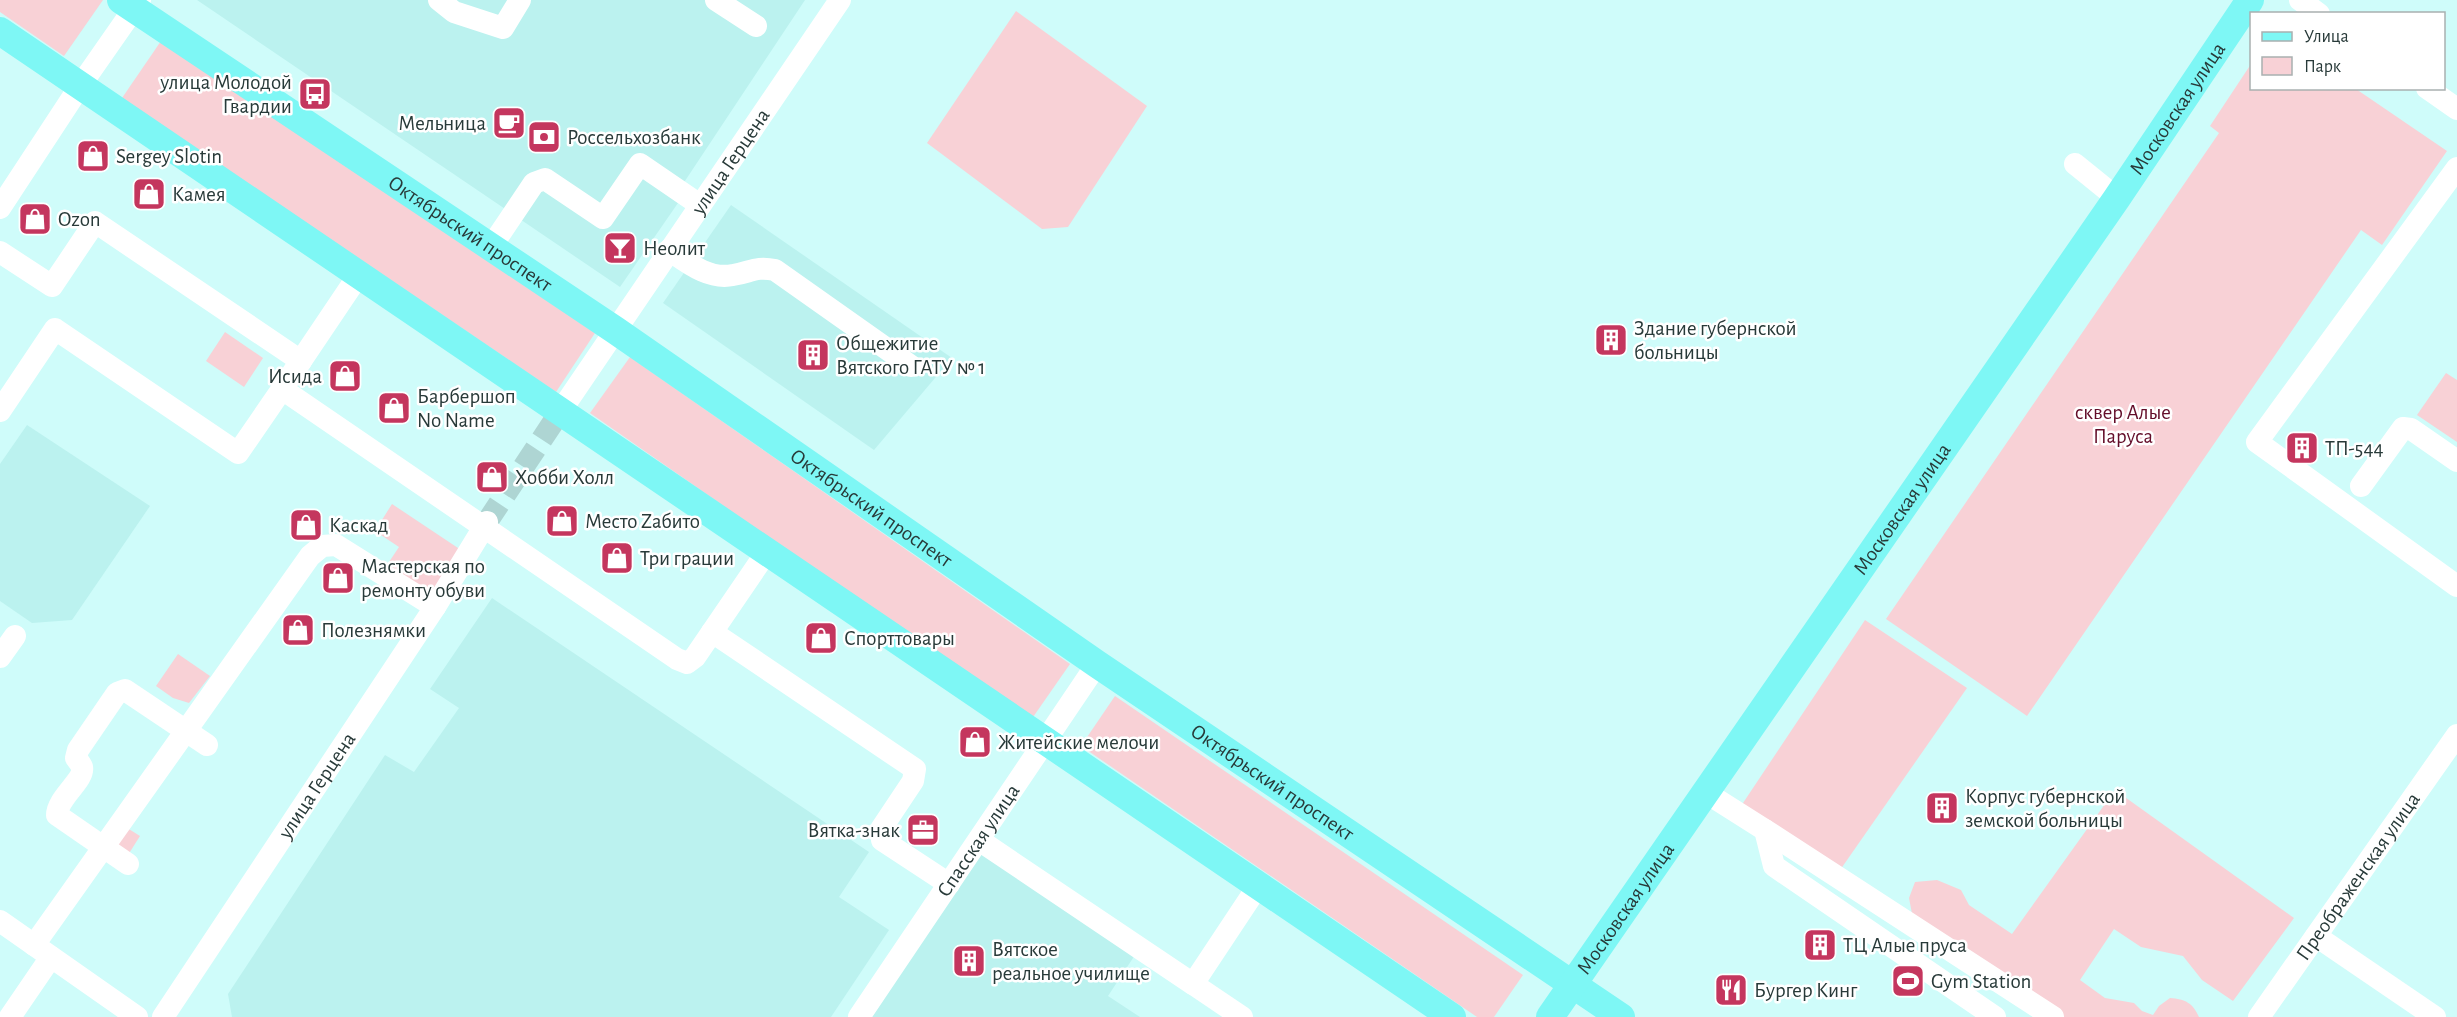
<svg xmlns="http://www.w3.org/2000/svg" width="2457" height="1017" font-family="'Alegreya Sans',sans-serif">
<rect width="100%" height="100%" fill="#cffcfa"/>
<g fill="#bbf2ef">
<polygon points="197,0 805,0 673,199 678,203 620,287"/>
<polygon points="731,205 952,358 874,450 663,303"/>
<polygon points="27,425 150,506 72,620 32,623 0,601 0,464"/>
<polygon points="492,598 869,852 839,897 889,930 831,1017 232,1017 228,994 385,755 414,772 459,708 430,689"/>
<polygon points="980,852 1135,955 1108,996 1140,1017 872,1017"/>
</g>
<g fill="#f8d1d6">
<polygon points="0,0 103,0 64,56 0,12"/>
<polygon points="1016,11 1147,106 1068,227 1042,229 927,143"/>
<polygon points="161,41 595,333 556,392 122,98"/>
<polygon points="2251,64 2252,88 2356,89 2447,151 2382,245 2361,230 2027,716 1886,619 2219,133 2210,126"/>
<polygon points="225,332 263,358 244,387 206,361"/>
<polygon points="630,357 1070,664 1031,720 590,413"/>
<polygon points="2446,373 2457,380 2457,442 2417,415"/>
<polygon points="392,504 464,552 434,597 387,565 399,547 375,531"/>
<polygon points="1865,620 1967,688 1838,873 1739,809"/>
<polygon points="178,654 210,676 189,703 173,698 156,686"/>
<polygon points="1115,696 1523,975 1494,1017 1477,1017 1081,746"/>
<path d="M 2115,790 L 2294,918 L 2233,1001 L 2202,980 L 2183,956 L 2141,947 L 2114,929 L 2080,980 L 2105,998 L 2134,1003 L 2142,1011 L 2153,1015 L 2159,1006 L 2170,998 C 2185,999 2193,1003 2199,1017 L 2056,1017 L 1914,924 L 1909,898 L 1915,882 L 1937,880 L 1961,890 L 1969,905 L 2012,934 Z"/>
<polygon points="124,826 140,836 128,855 112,844"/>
</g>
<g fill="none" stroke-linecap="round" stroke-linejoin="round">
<polyline stroke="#aed5d3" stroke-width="22" stroke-dasharray="22 11" stroke-linecap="butt" points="487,522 560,412"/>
<g stroke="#fff" stroke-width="22">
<polyline points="439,0 454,12 503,28 520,0"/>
<polyline points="716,0 756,26"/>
<polyline points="2300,0 2319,14"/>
<polyline points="2427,88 2457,109"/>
<polyline points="2075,164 2117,198"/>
<polyline points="2457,168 2257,442 2457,586"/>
<polyline points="0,208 80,86 140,0"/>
<polyline points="491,247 534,183 545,179 603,218 640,164 700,205"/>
<path d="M 669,250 C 688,263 709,280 733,275 C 751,272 756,266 775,270 L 911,366"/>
<polyline points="0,252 52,286 95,222 301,361"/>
<polyline points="358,276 282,389 677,659 687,663 695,657 766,553"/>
<polyline points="0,411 55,329 238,453 282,389"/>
<path id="s1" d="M 560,412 L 840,0"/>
<polyline points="2361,486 2403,428 2411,429 2457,461"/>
<polyline points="712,632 915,769 913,781 881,829 882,840 949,884"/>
<polyline points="0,657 15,636"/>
<polyline points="1705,792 1765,830 1774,866 1995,1017"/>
<polyline points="1765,830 2053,1017"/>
<polyline points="979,840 1193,984 1258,886"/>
<path d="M 128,864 L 57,815 C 57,798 85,780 82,767 C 81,764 78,761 76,758 L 78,750 L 117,693 L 125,690 L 207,745"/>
<polyline points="0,921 137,1017"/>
<polyline points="2316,936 2435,1017"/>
<polyline points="34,945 310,556 322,546 336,545 435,607"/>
<polyline points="1193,984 1242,1017"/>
<polyline points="10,1017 51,957"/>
<path id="s2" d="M 163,1017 L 435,607 L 487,522"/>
<path id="s3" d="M 859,1017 L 1097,664"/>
<path id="s4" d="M 2259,1017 L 2457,735"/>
</g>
<g stroke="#7ef7f5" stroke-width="28">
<path id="s5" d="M 121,0 L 615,330 L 1097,664 L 1621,1017"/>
<polyline points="0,31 1452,1017"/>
<path id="s6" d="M 1550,1017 L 2117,198 L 2250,0"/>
</g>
</g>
<defs>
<g id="bus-square" transform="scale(1.725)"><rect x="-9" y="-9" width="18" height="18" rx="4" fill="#c4365e" stroke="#fff"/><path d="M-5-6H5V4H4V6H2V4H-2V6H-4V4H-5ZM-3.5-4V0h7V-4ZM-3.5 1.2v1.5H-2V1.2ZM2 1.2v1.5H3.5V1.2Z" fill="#fff"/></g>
<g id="cafe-square" transform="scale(1.725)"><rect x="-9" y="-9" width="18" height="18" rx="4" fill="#c4365e" stroke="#fff"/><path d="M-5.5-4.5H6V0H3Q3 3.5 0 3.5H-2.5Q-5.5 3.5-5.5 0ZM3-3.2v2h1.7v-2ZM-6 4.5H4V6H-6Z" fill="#fff"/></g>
<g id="bank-square" transform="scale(1.725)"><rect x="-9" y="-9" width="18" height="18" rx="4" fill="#c4365e" stroke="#fff"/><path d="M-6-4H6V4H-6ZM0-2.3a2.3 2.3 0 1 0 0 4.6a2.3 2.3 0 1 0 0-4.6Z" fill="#fff"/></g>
<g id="shop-square" transform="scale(1.725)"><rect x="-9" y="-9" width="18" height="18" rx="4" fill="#c4365e" stroke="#fff"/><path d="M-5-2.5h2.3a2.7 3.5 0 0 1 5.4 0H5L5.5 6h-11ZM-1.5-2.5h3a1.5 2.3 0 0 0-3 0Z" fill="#fff"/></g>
<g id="bar-square" transform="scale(1.725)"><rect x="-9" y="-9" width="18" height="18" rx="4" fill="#c4365e" stroke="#fff"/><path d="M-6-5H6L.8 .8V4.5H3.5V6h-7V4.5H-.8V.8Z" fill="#fff"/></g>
<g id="building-square" transform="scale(1.725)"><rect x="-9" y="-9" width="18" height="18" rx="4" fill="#c4365e" stroke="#fff"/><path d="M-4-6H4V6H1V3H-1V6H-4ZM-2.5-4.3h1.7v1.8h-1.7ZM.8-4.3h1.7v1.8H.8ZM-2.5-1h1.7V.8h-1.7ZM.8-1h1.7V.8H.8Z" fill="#fff"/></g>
<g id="office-square" transform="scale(1.725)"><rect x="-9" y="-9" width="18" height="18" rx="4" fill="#c4365e" stroke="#fff"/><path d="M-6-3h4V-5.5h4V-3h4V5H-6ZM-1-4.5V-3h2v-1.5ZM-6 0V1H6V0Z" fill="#fff"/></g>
<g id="stadium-square" transform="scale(1.725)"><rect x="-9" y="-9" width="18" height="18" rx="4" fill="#c4365e" stroke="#fff"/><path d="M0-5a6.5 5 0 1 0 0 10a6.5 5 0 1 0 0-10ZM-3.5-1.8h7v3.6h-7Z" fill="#fff"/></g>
<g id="restaurant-square" transform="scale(1.725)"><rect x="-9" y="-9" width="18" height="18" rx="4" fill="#c4365e" stroke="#fff"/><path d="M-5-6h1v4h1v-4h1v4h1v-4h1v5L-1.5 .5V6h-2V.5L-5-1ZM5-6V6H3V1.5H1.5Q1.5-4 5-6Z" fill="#fff"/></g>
</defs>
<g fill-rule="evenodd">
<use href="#bus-square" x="315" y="94"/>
<use href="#cafe-square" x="509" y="123"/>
<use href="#bank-square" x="544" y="137"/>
<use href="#shop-square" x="93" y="156"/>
<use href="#shop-square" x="149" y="194"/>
<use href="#shop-square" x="35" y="219"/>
<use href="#bar-square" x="620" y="248"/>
<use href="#building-square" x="1611" y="340"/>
<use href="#building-square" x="813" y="355"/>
<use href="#shop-square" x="345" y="376"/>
<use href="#shop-square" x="394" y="408"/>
<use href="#building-square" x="2302" y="448"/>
<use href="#shop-square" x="492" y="477"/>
<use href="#shop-square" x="562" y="521"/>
<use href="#shop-square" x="306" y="525"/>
<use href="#shop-square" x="617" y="558"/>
<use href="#shop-square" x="338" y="578"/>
<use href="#shop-square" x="298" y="630"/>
<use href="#shop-square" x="821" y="638"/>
<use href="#shop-square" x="975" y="742"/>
<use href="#building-square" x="1942" y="808"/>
<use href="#office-square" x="923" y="830"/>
<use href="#building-square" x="1820" y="945"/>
<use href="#building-square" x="969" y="961"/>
<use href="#stadium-square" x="1908" y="981"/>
<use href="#restaurant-square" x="1731" y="990"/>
</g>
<g text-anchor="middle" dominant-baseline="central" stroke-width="5" stroke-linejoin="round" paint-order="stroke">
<g font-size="21" fill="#283a39" stroke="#fff" text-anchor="start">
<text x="292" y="82" text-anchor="end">улица Молодой<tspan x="292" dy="24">Гвардии</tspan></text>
<text x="486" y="123" text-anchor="end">Мельница</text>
<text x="567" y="137">Россельхозбанк</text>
<text x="116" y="156">Sergey Slotin</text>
<text x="172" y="194">Камея</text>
<text x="58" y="219">Ozon</text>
<text x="643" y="248">Неолит</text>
<text x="1634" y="328">Здание губернской<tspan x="1634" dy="24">больницы</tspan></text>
<text x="836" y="343">Общежитие<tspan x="836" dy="24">Вятского ГАТУ № 1</tspan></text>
<text x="322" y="376" text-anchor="end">Исида</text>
<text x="417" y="396">Барбершоп<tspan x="417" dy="24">No Name</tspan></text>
<text x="2325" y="448">ТП-544</text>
<text x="515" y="477">Хобби Холл</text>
<text x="585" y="521">Место Zабито</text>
<text x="329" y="525">Каскад</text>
<text x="640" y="558">Три грации</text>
<text x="361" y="566">Мастерская по<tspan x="361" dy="24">ремонту обуви</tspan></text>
<text x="321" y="630">Полезнямки</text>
<text x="844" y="638">Спорттовары</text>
<text x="998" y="742">Житейские мелочи</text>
<text x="1965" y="796">Корпус губернской<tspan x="1965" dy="24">земской больницы</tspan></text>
<text x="900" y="830" text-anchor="end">Вятка-знак</text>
<text x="1843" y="945">ТЦ Алые пруса</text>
<text x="992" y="949">Вятское<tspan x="992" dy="24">реальное училище</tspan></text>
<text x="1931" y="981">Gym Station</text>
<text x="1754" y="990">Бургер Кинг</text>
</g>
<g font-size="21" fill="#283a39" stroke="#fff">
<text stroke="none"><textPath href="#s6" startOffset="1104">Московская улица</textPath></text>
<text stroke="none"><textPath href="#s1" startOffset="303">улица Герцена</textPath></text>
<text stroke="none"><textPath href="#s5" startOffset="420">Октябрьский проспект</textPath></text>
<text stroke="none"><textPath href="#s5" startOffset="906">Октябрьский проспект</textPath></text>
<text stroke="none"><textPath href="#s6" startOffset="618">Московская улица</textPath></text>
<text stroke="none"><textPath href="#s5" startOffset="1392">Октябрьский проспект</textPath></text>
<text stroke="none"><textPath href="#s2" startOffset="278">улица Герцена</textPath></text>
<text stroke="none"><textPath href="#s3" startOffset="213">Спасская улица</textPath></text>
<text stroke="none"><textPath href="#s4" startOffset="172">Преображенская улица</textPath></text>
<text stroke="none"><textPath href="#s6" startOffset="132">Московская улица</textPath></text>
</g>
<g font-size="21" fill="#630d29" stroke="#fff">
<text x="2123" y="412">сквер Алые<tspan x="2123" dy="24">Паруса</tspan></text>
</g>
</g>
<rect x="2250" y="12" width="195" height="78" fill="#ffffff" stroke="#a9b0b0" stroke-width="1.5"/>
<rect x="2262" y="32" width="30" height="9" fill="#7ef7f5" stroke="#a9b0b0" stroke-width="1.5"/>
<text x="2304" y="42" font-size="18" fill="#283a39">Улица</text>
<rect x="2262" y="57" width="30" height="18" fill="#f8d1d6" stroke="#a9b0b0" stroke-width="1.5"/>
<text x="2304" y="72" font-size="18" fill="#283a39">Парк</text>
</svg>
